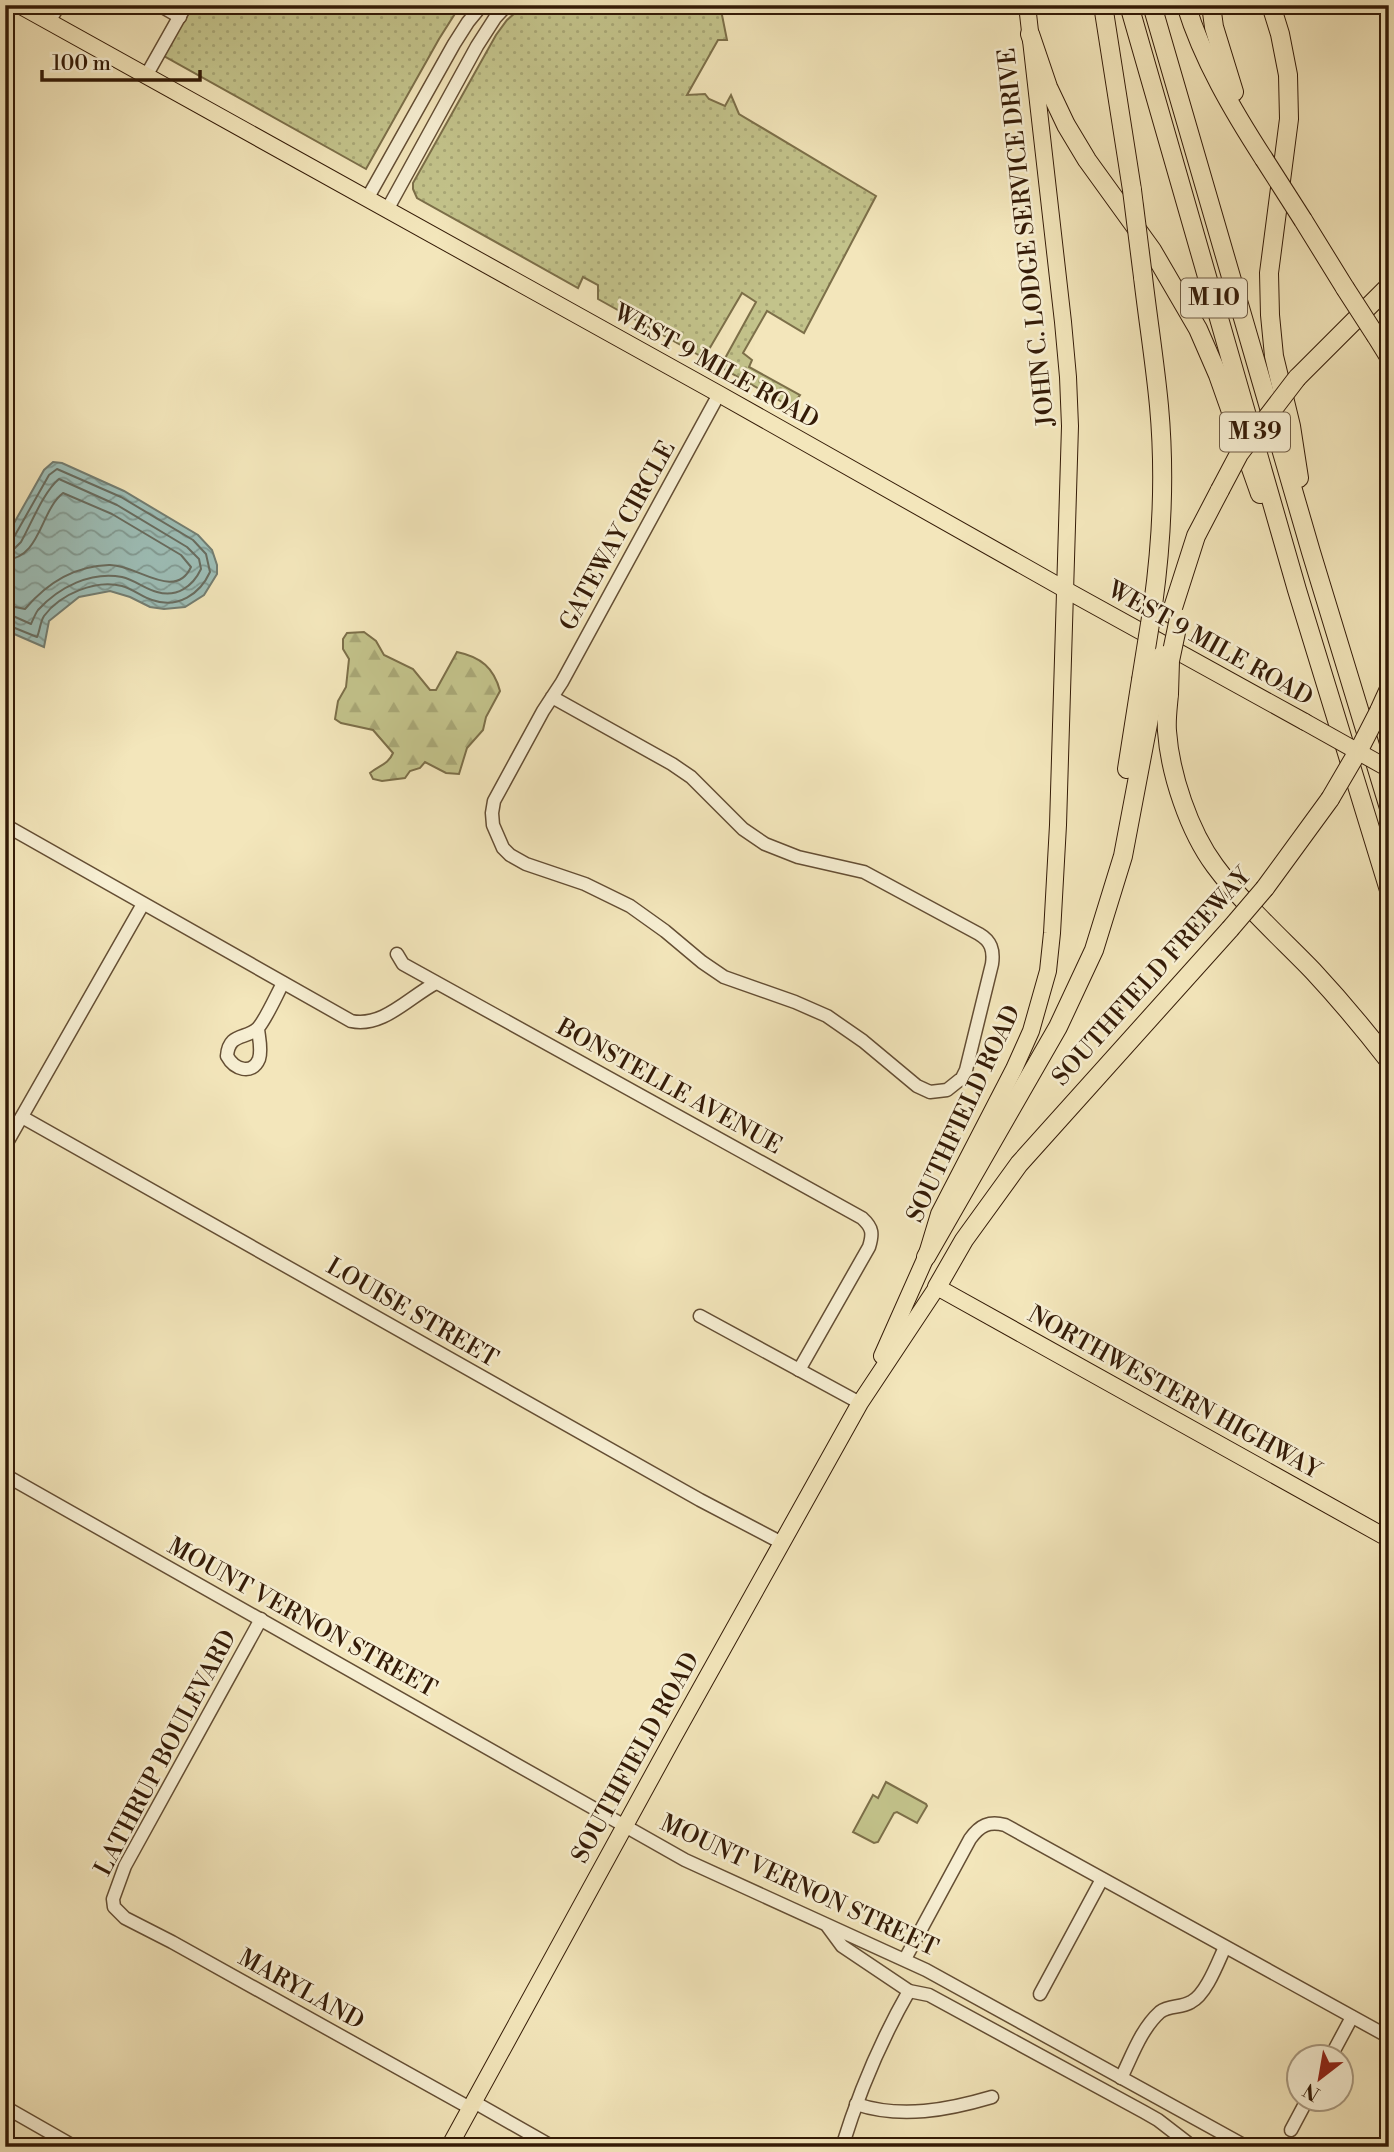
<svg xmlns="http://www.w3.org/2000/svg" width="1394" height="2152" font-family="'Libre Bodoni',serif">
<defs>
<pattern id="grass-dots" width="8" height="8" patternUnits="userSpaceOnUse" patternTransform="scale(1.75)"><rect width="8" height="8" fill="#c3c38b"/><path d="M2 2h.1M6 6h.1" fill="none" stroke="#a8a776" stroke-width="1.8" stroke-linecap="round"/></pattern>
<pattern id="forest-firs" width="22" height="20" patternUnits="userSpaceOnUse" patternTransform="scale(1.75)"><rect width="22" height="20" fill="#c3c38b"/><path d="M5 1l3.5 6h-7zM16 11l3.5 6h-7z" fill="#a8a776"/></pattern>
<pattern id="water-waves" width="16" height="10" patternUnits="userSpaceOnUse" patternTransform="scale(1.75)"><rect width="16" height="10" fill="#9dbeb7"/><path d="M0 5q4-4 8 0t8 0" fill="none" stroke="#819a93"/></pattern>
</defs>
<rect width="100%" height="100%" fill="#f3e6bb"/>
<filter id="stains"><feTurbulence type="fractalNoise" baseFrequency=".00286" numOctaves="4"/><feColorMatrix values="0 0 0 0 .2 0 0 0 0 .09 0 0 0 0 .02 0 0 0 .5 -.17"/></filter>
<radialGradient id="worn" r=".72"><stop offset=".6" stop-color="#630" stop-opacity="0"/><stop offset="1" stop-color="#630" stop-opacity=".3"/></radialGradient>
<g fill="url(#grass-dots)" stroke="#7c6f49" stroke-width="2">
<polygon points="192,5 463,5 458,9 439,39 366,169 164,56"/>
<polygon points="524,5 720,5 727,40 718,40 687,95 705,94 709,99 725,106 731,95 739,114 876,196 804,333 767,311 743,353 752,360 749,367 800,395 791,407 724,369 723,362 756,302 742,293 704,358 598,299 598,285 583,277 578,288 417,198 413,189 413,183 496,35 507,20"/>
</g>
<path fill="url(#forest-firs)" stroke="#7c6f49" stroke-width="2" d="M 364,632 L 376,641 L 384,655 L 413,669 L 430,690 L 436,690 L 457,652 C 481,657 494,668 500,691 L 486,717 L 483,730 L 467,748 L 459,774 L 446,773 L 425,762 L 420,768 L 410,771 L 405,778 L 382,781 L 373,779 L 370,773 C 379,765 388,765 393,753 L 373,730 L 341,723 L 335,719 L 338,701 L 346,687 L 349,659 L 343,649 L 343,639 L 347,633 Z"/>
<polygon fill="#c3c38b" stroke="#7c6f49" stroke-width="2" points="886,1782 926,1804 927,1806 917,1823 897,1812 894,1813 878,1842 874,1843 853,1832 873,1795 878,1798"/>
<polygon fill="url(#water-waves)" stroke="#737d71" stroke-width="2" points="53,462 62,463 124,491 198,535 212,550 217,565 217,574 204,595 185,607 164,609 150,607 130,597 110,591 79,597 49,621 44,647 5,630 5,539 44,470"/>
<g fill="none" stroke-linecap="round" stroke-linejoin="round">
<g stroke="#686c5f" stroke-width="2">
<path d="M 5,540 L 14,537 L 49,475 L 57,469 L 121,497 L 193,540 L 206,554 L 210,572 C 200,594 178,609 152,600 C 142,597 133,589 122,586 C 96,579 60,594 44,616 C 40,622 40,631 37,637 L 5,624"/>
<path d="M 5,549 L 15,548 L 21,542 C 31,524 44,491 59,479 L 117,505 L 187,547 L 199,559 L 201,569 C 193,586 177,598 157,592 C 145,589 135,580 122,577 C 91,571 59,587 38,610 C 35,614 33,620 31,624 L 13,616 L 5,615"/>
<path d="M 5,560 C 41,558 40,511 63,493 L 112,514 L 181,555 L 191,567 C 175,602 136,564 109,565 C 74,566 47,583 25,609 L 5,605"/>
</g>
<g stroke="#644e34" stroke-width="15">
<g id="minor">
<polyline points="159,5 180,17"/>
<polyline points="49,22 59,5"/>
<polyline points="146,76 186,5"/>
<polyline points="367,199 454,44 468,22 482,5"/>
<polyline points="387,210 477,46 495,18 507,5"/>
<path d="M 552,697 L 672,764 L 691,777 L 743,829 L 765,844 L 798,857 L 864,872 L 979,934 C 991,941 994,950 992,964 L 966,1070 L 962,1078 L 947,1090 L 930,1092 L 917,1086 L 863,1041 L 827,1016 L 795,1002 L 724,977 L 702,962 L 665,931 L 630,906 L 585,884 L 526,864 L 510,855 L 503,848 L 493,825 L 492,813 L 494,801 L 543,711 L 562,682 L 719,394"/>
<path d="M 5,825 L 351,1021 C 383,1028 409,997 436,983"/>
<path d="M 397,954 L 403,964 L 862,1218 C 873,1228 873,1234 869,1247 L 799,1370"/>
<path d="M 258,1029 C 259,1038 262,1050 259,1059 C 252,1076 234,1069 227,1056 C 229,1032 246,1040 258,1028 C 266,1019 277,994 283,983"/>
<polyline points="22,1117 700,1500 782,1543"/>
<polyline points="5,1146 143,904"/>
<polyline points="700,1316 860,1403"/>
<polyline points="5,1475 685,1860 926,1970 1247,2147"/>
<polyline points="261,1619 125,1866 113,1899 114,1907 125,1918 172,1942 470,2108"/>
<polyline points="828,1927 842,1946 909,1991 929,1995 1144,2112 1158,2120 1193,2147"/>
<path d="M 905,1959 L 970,1839 C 980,1825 989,1821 1005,1825 L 1389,2037"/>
<polyline points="1040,1994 1102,1879"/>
<polyline points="1330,2058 1352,2017"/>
<path d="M 1121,2078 C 1132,2056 1141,2029 1160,2012 C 1169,2005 1181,2008 1191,2002 C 1206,1995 1218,1962 1225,1947"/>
<polyline points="474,2102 553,2147"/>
<path d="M 856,2104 C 901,2119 948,2110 992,2097"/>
<polyline points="5,2107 75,2147"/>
<polyline points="1291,2130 1307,2100"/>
<path d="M 842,2147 C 859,2092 881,2040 909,1991"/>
</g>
</g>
<g stroke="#341b07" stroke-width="18">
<g id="major">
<polyline points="19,5 719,394 1066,590 1305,722"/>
<polyline points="882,1356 926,1257 939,1214 1014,1069 1031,1031 1048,971 1052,933 1058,825 1070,426 1068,377 1063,322 1027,5"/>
<polyline points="449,2147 673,1738 860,1403 937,1287 1389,1539"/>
</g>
</g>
<g stroke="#341b07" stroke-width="20">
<g id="highway">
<polyline points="1103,5 1132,190"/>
<polyline points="1129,5 1297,590 1389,890"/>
<polyline points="1152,5 1311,552 1389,808"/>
<path d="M 1186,5 C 1203,60 1233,111 1264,159"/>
<polyline points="1211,5 1214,27 1234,92"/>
<polyline points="1271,5 1280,34 1288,75 1289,119 1269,273 1270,315 1274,356 1291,426 1299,478"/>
<polyline points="1030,34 1048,87 1066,125 1087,160 1152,250 1198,329 1218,375 1260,494"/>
<polyline points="1303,220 1345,288"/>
<path d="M 1143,277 C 1148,320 1155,363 1159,406 C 1165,471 1162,540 1153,605"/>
<polyline points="1376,336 1389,357"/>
<polyline points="1297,378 1389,286"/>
<polyline points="1171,614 1196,536 1220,490"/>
<path d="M 1169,694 C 1168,706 1166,719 1167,731 C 1170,774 1189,831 1215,866 C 1244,905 1280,937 1313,971 C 1340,1000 1365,1030 1389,1061"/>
<polyline points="1379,711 1389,689"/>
<polyline points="1127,769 1141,680"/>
<polyline points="1265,888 1330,799"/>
<polyline points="926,1257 1058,1027 1094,950 1123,856 1155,687"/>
<polyline points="937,1287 964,1240 1019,1164 1230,929"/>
</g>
</g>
<use href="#minor" stroke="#f7efd3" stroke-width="12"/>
<use href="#major" stroke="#f3e6bb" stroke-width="16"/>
<use href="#highway" stroke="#f3e6bb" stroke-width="18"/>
<g stroke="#341b07" stroke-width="18" stroke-linecap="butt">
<polyline id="major-bridge" points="1305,722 1389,769"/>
</g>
<g stroke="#341b07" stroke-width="20" stroke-linecap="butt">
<g id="highway-bridge">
<polyline points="1264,159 1303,220"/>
<polyline points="1132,190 1143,277"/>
<polyline points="1345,288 1376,336"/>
<polyline points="1220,490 1239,454 1297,378"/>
<polyline points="1141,680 1153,605"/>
<polyline points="1155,687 1162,655"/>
<polyline points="1169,694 1170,661 1179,618"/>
<polyline points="1330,799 1361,746 1379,711"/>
<polyline points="1230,929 1265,888"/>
</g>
</g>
<use href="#major-bridge" stroke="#f3e6bb" stroke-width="16"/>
<use href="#highway-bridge" stroke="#f3e6bb" stroke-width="18"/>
</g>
<g text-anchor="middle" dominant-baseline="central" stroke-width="5" stroke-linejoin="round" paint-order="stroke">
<g fill="#f7efd3" stroke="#6e5b44" stroke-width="2">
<rect x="1181" y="278.5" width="66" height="39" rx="5"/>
<rect x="1220" y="412.5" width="70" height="39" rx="5"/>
</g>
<g font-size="23" font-weight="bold" fill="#341b07">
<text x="1214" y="298">M 10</text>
<text x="1255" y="432">M 39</text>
</g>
<g font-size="24" fill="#341b07" stroke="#f7efd3">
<text transform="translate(1027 237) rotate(-96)">JOHN C. LODGE SERVICE DRIVE</text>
<text transform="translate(716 367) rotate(29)">WEST 9 MILE ROAD</text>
<text transform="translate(618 536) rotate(-61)">GATEWAY CIRCLE</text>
<text transform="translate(1210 644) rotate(29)">WEST 9 MILE ROAD</text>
<text transform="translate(1152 977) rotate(-48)">SOUTHFIELD FREEWAY</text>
<text transform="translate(669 1087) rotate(29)">BONSTELLE AVENUE</text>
<text transform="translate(964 1114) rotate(-65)">SOUTHFIELD ROAD</text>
<text transform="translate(412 1313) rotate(30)">LOUISE STREET</text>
<text transform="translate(1174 1393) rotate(29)">NORTHWESTERN HIGHWAY</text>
<text transform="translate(302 1618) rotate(29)">MOUNT VERNON STREET</text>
<text transform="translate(166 1753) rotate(-62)">LATHRUP BOULEVARD</text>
<text transform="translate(636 1758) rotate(-61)">SOUTHFIELD ROAD</text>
<text transform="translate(799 1886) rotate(25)">MOUNT VERNON STREET</text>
<text transform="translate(301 1990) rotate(29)">MARYLAND</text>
</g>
</g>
<rect width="1394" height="2152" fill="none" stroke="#f3e6bb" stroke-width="28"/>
<rect x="7" y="7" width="1380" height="2138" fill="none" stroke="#341b07" stroke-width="3.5"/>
<rect x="14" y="14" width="1366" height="2124" fill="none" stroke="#341b07" stroke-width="2"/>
<g transform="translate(1320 2078) rotate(211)"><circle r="33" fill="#f7efd3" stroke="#a99a81" stroke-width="2"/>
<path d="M0-5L12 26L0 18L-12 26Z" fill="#8f2418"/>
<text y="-10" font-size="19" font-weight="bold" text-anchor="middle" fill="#341b07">N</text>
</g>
<path d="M42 70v10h158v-10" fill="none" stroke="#341b07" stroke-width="3.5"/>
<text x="52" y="70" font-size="21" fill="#341b07" stroke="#f7efd3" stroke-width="5" paint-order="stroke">100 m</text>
<rect width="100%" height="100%" filter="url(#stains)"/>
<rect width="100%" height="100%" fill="url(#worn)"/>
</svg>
